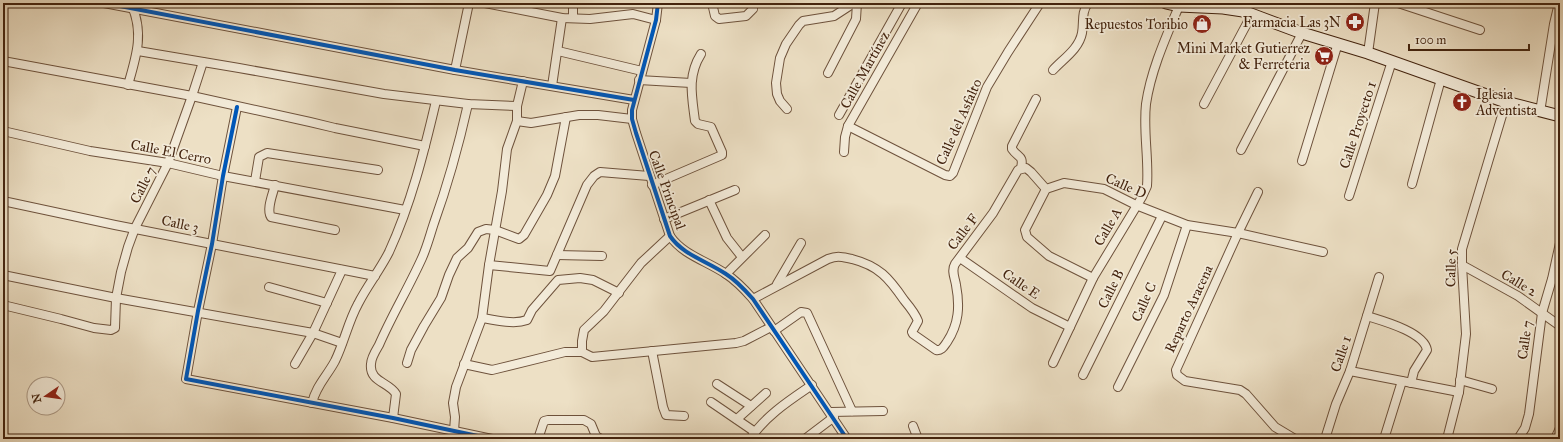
<svg xmlns="http://www.w3.org/2000/svg" width="1563" height="442" font-family="'IM FELL Great Primer',serif">
<rect width="100%" height="100%" fill="#ede0c5"/>
<filter id="stains"><feTurbulence type="fractalNoise" baseFrequency=".005" numOctaves="4"/><feColorMatrix values="0 0 0 0 .2 0 0 0 0 .09 0 0 0 0 .02 0 0 0 .5 -.17"/></filter>
<radialGradient id="worn" r=".72"><stop offset=".6" stop-color="#630" stop-opacity="0"/><stop offset="1" stop-color="#630" stop-opacity=".3"/></radialGradient>
<g fill="none" stroke-linecap="round" stroke-linejoin="round">
<g stroke="#6e523c" stroke-width="10">
<g id="street">
<polyline points="104,3 455,70 634,100"/>
<polyline points="485,3 562,18 590,19 633,14 656,20"/>
<path d="M 658,3 L 656,20 L 632,110 L 632,119 L 636,133 L 670,236 C 683,255 707,261 726,274 C 737,281 745,290 753,299 L 847,439"/>
<polyline points="712,3 715,16 719,19 746,16 753,9"/>
<polyline points="1241,3 1243,11"/>
<polyline points="1398,3 1480,30"/>
<polyline points="573,18 573,3"/>
<polyline points="138,51 239,68 384,94 468,104 517,106"/>
<polyline points="558,51 642,71"/>
<polyline points="1368,53 1375,3"/>
<polyline points="3,61 192,96 310,122 335,128 425,146"/>
<polyline points="455,70 469,3"/>
<path d="M 1053,70 C 1063,59 1079,49 1082,33 C 1084,22 1081,13 1088,3"/>
<polyline points="828,73 856,19 857,3"/>
<polyline points="639,80 691,83"/>
<path d="M 128,85 C 136,57 144,34 132,6"/>
<polyline points="552,86 562,18"/>
<polyline points="1204,104 1252,14"/>
<polyline points="237,107 223,176 212,244 198,311 186,379 393,418 492,439"/>
<polyline points="787,109 780,101 777,94 776,83 780,58 786,44 799,25 803,21 834,16 854,3"/>
<polyline points="1540,112 1554,24 1559,3"/>
<polyline points="839,115 902,3"/>
<polyline points="517,121 531,123 579,115 598,115 632,119"/>
<polyline points="848,126 945,175 950,176 953,173 987,87 1008,52 1040,3"/>
<polyline points="3,131 90,151 168,163 223,176 405,210"/>
<polyline points="1241,150 1302,33"/>
<polyline points="844,152 845,137 848,126 918,3"/>
<polyline points="1302,161 1338,43"/>
<path d="M 1021,168 C 1024,155 1018,158 1012,149 L 1012,146 L 1036,99"/>
<polyline points="255,181 259,157 267,153 378,170"/>
<polyline points="1412,184 1441,79"/>
<path d="M 275,185 C 273,194 266,209 271,217 L 335,230"/>
<path d="M 652,185 L 722,155 L 722,152 L 711,127 L 698,124 L 695,121 C 692,97 687,76 701,54"/>
<polyline points="1258,192 1238,233 1176,370 1177,375 1185,381 1240,390 1246,394 1275,427 1295,439"/>
<polyline points="1349,196 1392,61"/>
<polyline points="709,200 727,238 742,257"/>
<polyline points="3,201 115,225 375,276"/>
<polyline points="664,219 735,190"/>
<polyline points="557,255 602,256"/>
<polyline points="960,258 1032,308 1070,327"/>
<polyline points="489,265 550,271 587,185 594,176 600,172 649,176"/>
<polyline points="1462,265 1518,296 1560,326"/>
<polyline points="726,274 765,235"/>
<polyline points="3,275 116,298 313,333 342,343"/>
<polyline points="1093,278 1049,256 1027,237 1025,230 1046,189 1064,183 1104,189 1136,205 1187,225 1238,233 1323,252"/>
<polyline points="777,284 801,243"/>
<polyline points="269,287 327,303"/>
<path d="M 753,299 L 828,259 C 838,255 842,257 852,259 C 879,266 889,278 904,300 C 909,306 915,313 918,321 L 912,332 L 913,334 L 936,350 C 942,351 944,346 947,342 C 959,324 960,306 956,285 C 955,278 951,271 955,264 L 993,213 L 1018,170 L 1026,168 L 1031,172 L 1046,189"/>
<polyline points="3,305 61,319 94,328 111,330 115,328 116,298 121,272 128,247 135,228 168,163 192,96 203,62"/>
<path d="M 1367,316 C 1383,321 1424,332 1427,350 L 1414,371 L 1411,383"/>
<path d="M 482,318 C 496,320 514,325 527,320 L 532,310 L 558,280 L 580,278 L 593,280 L 619,293"/>
<polyline points="774,331 801,312 807,313 852,411"/>
<polyline points="652,351 663,407 666,415 684,416"/>
<polyline points="582,352 582,341 584,330 604,311 641,263 670,236"/>
<polyline points="407,363 411,350 424,326 441,298 449,275 457,258 468,248 478,232 486,229 495,230 519,239 524,235 547,195 555,176 566,117"/>
<path d="M 1053,363 L 1093,278 L 1142,197 L 1147,186 C 1149,159 1143,131 1146,104 C 1151,70 1166,37 1179,6 L 1179,3"/>
<polyline points="295,364 313,333 342,270"/>
<polyline points="464,364 492,370 565,352 582,352 592,357 736,343 744,341 771,327"/>
<polyline points="1350,371 1459,392"/>
<polyline points="1083,375 1162,216"/>
<polyline points="1460,380 1492,389"/>
<polyline points="717,384 751,406"/>
<polyline points="1118,387 1164,295 1187,225"/>
<polyline points="711,402 755,432"/>
<path d="M 312,403 C 316,386 327,376 335,361 C 344,343 348,322 358,304 C 367,286 380,270 389,252 C 411,204 424,152 436,101"/>
<polyline points="831,412 883,411"/>
<path d="M 393,418 L 396,394 C 389,382 369,382 371,364 C 371,358 376,350 379,345 C 392,315 409,287 422,258 C 427,247 430,235 434,223 C 448,184 459,144 468,104"/>
<polyline points="737,419 766,393"/>
<polyline points="913,426 918,439"/>
<polyline points="454,431 455,417 453,403 456,387 482,318 489,265 502,191 507,149 517,121 517,106 523,81"/>
<polyline points="538,439 544,421 548,420 584,420 591,424 596,436 601,439"/>
<path d="M 750,439 C 765,416 790,400 812,385"/>
<polyline points="805,439 834,417"/>
<polyline points="1325,439 1336,404 1350,371 1379,277"/>
<polyline points="1384,439 1402,381"/>
<polyline points="1447,439 1459,392 1466,334 1462,265 1462,249 1506,102"/>
<polyline points="1518,439 1525,428 1529,414 1542,313 1552,279 1560,243"/>
<polyline points="1555,439 1560,428"/>
</g>
</g>
<g stroke="#43230e" stroke-width="13">
<polyline id="secondary" points="1166,3 1179,6 1223,8 1243,11 1302,33 1368,53 1506,102 1560,116"/>
</g>
<use href="#street" stroke="#f3ebd9" stroke-width="8"/>
<use href="#secondary" stroke="#f3ebd9" stroke-width="11"/>
<g stroke="#f3ebd9" stroke-width="6">
<g id="cycleway">
<polyline points="104,3 455,70 634,100"/>
<path d="M 658,3 L 656,20 L 632,110 L 632,119 L 636,133 L 670,236 C 683,255 707,261 726,274 C 737,281 745,290 753,299 L 847,439"/>
<polyline points="237,107 223,176 212,244 198,311 186,379 393,418 492,439"/>
</g>
</g>
<use href="#cycleway" stroke="#0057b8" stroke-width="4"/>
</g>
<defs>
<g id="pharmacy-disc" transform="scale(1)"><circle r="9.5" fill="#8f2418" stroke="#f3ebd9"/><path d="M-2-6h4v4h4v4h-4v4h-4v-4h-4v-4h4Z" fill="#fff"/></g>
<g id="shop-disc" transform="scale(1)"><circle r="9.5" fill="#8f2418" stroke="#f3ebd9"/><path d="M-5-2.5h2.3a2.7 3.5 0 0 1 5.4 0H5L5.5 6h-11ZM-1.5-2.5h3a1.5 2.3 0 0 0-3 0Z" fill="#fff"/></g>
<g id="supermarket-disc" transform="scale(1)"><circle r="9.5" fill="#8f2418" stroke="#f3ebd9"/><path d="M-6-5.5h2.5l.6 2H6L4.5 2H-2.5L-4.4-4H-6ZM-1.5 3.2a1.3 1.3 0 1 0 .1 0ZM3 3.2a1.3 1.3 0 1 0 .1 0Z" fill="#fff"/></g>
<g id="church-disc" transform="scale(1)"><circle r="9.5" fill="#8f2418" stroke="#f3ebd9"/><path d="M-1.2-6h2.4v3.5h3.3v2.4h-3.3V6h-2.4V-.1h-3.3v-2.4h3.3Z" fill="#fff"/></g>
</defs>
<g fill-rule="evenodd">
<use href="#pharmacy-disc" x="1355" y="22"/>
<use href="#shop-disc" x="1202" y="24"/>
<use href="#supermarket-disc" x="1324" y="56"/>
<use href="#church-disc" x="1462" y="102"/>
</g>
<g text-anchor="middle" dominant-baseline="central" stroke-width="3.5" stroke-linejoin="round" paint-order="stroke">
<g font-size="14" fill="#43230e" stroke="#f3ebd9" text-anchor="end">
<text x="1341" y="22">Farmacia Las 3N</text>
<text x="1188" y="24">Repuestos Toribio</text>
<text x="1310" y="48">Mini Market Gutierrez<tspan x="1310" dy="16">&amp; Ferreteria</tspan></text>
<text x="1476" y="94" text-anchor="start">Iglesia<tspan x="1476" dy="16">Adventista</tspan></text>
</g>
<g font-size="14" fill="#43230e" stroke="#f3ebd9">
<text transform="translate(865 70) rotate(-61)">Calle Martínez</text>
<text transform="translate(959 122) rotate(-66)">Calle del Asfalto</text>
<text transform="translate(1358 125) rotate(-72)">Calle Proyecto 1</text>
<text transform="translate(171 152) rotate(11)">Calle El Cerro</text>
<text transform="translate(143 185) rotate(-63)">Calle 7</text>
<text transform="translate(1126 186) rotate(24)">Calle D</text>
<text transform="translate(667 190) rotate(70)">Calle Principal</text>
<text transform="translate(180 224) rotate(12)">Calle 3</text>
<text transform="translate(1108 227) rotate(-60)">Calle A</text>
<text transform="translate(963 232) rotate(-53)">Calle F</text>
<text transform="translate(1451 268) rotate(-89)">Calle 5</text>
<text transform="translate(1519 283) rotate(31)">Calle 2</text>
<text transform="translate(1021 284) rotate(34)">Calle E</text>
<text transform="translate(1111 289) rotate(-64)">Calle B</text>
<text transform="translate(1144 302) rotate(-66)">Calle C</text>
<text transform="translate(1189 309) rotate(-65)">Reparto Aracena</text>
<text transform="translate(1525 340) rotate(-82)">Calle 7</text>
<text transform="translate(1341 354) rotate(-71)">Calle 1</text>
</g>
</g>
<rect width="1563" height="442" fill="none" stroke="#ede0c5" stroke-width="16"/>
<rect x="4" y="4" width="1555" height="434" fill="none" stroke="#43230e" stroke-width="2"/>
<rect x="8" y="8" width="1547" height="426" fill="none" stroke="#43230e"/>
<g transform="translate(46 396) rotate(257)"><circle r="19" fill="#f3ebd9" stroke="#ad9b88"/>
<path d="M0-3L7 15L0 10L-7 15Z" fill="#8f2418"/>
<text y="-6" font-size="11" font-weight="bold" text-anchor="middle" fill="#43230e">N</text>
</g>
<path d="M1409 44v6h120v-6" fill="none" stroke="#43230e" stroke-width="2"/>
<text x="1415" y="44" font-size="12" fill="#43230e" stroke="#f3ebd9" stroke-width="3" paint-order="stroke">100 m</text>
<rect width="100%" height="100%" filter="url(#stains)"/>
<rect width="100%" height="100%" fill="url(#worn)"/>
</svg>
